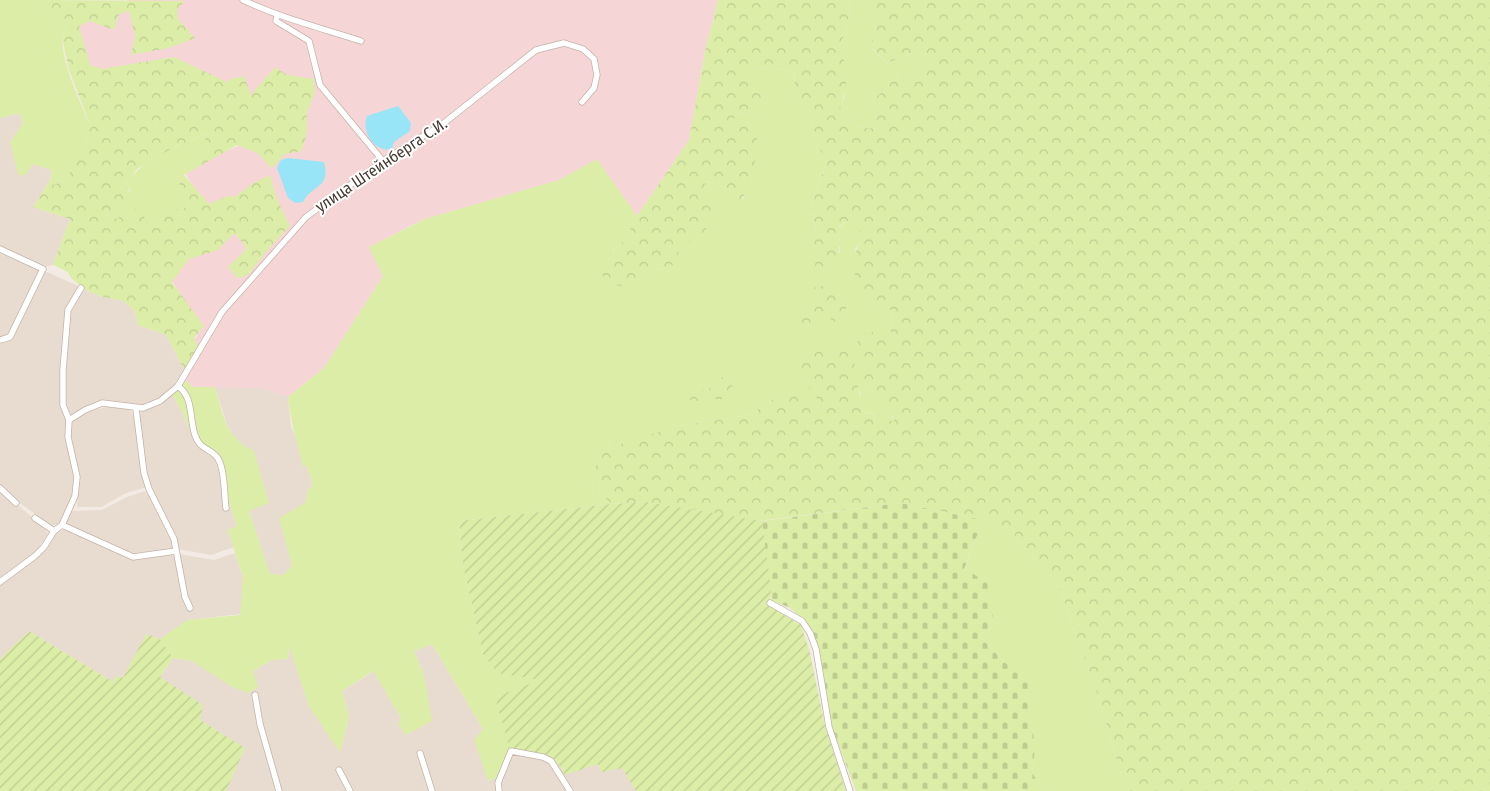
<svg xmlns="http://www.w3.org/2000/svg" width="1490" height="791" font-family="'Fira Sans Condensed',sans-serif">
<defs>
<pattern id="forest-crowns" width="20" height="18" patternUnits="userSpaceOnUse" patternTransform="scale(1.25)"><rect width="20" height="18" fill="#dceda7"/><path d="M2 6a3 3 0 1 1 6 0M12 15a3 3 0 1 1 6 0" fill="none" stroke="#becc90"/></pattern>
<pattern id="cemetery-stones" width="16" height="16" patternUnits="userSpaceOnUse" patternTransform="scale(1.25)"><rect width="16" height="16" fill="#dceda7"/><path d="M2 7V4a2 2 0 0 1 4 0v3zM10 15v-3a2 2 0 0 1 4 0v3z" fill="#becc90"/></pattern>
<pattern id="garden-furrows" width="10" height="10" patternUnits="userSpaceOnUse" patternTransform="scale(1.25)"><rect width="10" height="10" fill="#dceda7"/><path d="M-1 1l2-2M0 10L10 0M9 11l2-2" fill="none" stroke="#becc90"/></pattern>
</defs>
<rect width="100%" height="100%" fill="#f3ebe3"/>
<g fill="#e8dbd0">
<polygon points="19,113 23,123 10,142 32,164 52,170 50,180 33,207 70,219 53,265 44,267 0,246 0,118"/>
<polygon points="0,251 41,270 19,316 7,336 0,338"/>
<polygon points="45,271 78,286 67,310 61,407 66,419 66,436 75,478 73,496 62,520 56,525 51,526 8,494 0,485 0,343 13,339"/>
<polygon points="84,289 102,297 124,301 135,312 138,325 166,335 184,369 174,385 150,405 137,406 102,401 69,415 65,405 68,317"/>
<polygon points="215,387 264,388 288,397 291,427 296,437 303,466 307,466 313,486 308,490 306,503 288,543 292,567 283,575 270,575 249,511 254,451 238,444 227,425"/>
<polygon points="172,394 183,414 195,444 214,458 237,526 228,530 234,547 211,555 178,549 153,496 146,473 139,412 159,405"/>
<polygon points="111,406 129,408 134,416 147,487 126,493 101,507 77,507 79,478 70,437 72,422 86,412"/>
<polygon points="0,491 42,525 48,534 34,554 0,578"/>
<polygon points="145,491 151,497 173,539 172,548 170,550 134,553 128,552 68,526 66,522 72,511 102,510 127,497"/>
<polygon points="65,529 131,559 173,553 214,560 235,553 243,577 241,614 188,620 160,639 146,635 123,678 113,682 29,631 0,659 0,585 54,533"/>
<polygon points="432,644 483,729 488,781 498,777 497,791 226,791 244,748 200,720 160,677 173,658 253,671 272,660 288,659 289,645 309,706 340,752 349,717 342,691 374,671 401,718 424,674 414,651"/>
<polygon points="517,750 548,755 561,767 598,764 601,771 622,767 636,791 500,791 500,784 511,755"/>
</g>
<polygon fill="#f6d5d7" points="129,0 718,0 705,51 689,140 637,216 597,160 559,180 425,219 404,229 370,247 383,276 324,368 288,397 264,388 193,387 184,380 184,369 196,350 194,340 201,329 170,277 208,216 186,174 219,154 245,143 276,110 220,79 168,58 95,76 79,69 76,28 80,19"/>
<g fill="#dceda7">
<path d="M 0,0 L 38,0 L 46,12 L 67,20 C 66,26 62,34 62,40 C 64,69 79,100 91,127 L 86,139 L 87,149 L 70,177 L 54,185 L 50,180 L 52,170 L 32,164 L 26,175 L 18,175 L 10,142 L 23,123 L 19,113 L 0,118 Z"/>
<polygon points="849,0 869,0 876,24 871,48 887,63 918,51 933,63 913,76 895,75 888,88 873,99 879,129 859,127 840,108 845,96 839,48 850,20"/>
<path d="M 754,68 L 795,70 L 794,90 L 812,117 L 814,144 L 828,157 L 809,213 L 816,228 L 812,246 L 840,253 L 839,228 L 847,221 L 859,224 L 862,239 L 855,250 L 876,306 L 893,311 L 890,340 L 865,382 L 867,388 L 884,398 L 894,421 L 886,427 L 873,414 L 865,412 L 858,405 L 861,395 L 858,387 L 799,369 L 825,404 L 822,409 L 804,402 L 773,399 L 750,415 L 677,426 L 588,479 L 611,504 L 459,521 L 463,565 L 483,654 L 541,680 L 517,750 L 511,755 L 502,776 L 488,781 L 474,740 L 483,729 L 432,644 L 414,651 L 424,674 L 432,721 L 406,735 L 398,724 L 401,718 L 373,671 L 342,691 L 349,717 L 340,753 L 309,706 L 289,646 L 288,659 L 272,660 L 253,671 L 258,687 L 249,693 L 232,687 L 192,661 L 173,658 L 160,639 L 187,620 L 240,615 L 243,577 L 228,530 L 237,526 L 214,458 L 195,444 L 183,414 L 172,394 L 184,380 L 193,387 L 215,387 C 224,417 225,437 254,451 L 269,503 L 249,511 L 270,574 L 283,575 L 292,566 L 279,518 L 305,503 L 308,490 L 313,486 L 307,466 L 303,467 C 297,442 291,423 288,397 L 324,368 L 383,276 L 369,247 L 425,219 L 559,180 L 597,159 L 637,216 L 625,240 L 611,253 L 630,280 L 644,279 L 651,270 L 666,269 L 679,249 L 706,181 L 730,190 L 743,199 L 754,169 L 728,127 L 739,112 L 755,115 L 765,99 L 746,79 Z"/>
<path d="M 208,133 L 201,157 L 187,167 L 177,178 L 182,191 L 190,201 L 186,207 L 161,214 L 151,223 L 128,213 L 116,219 L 107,215 L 117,202 L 131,192 L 126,184 C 147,155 176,147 208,133 Z"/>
<polygon points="983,520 1012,532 1061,592 1100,702 1126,791 1042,791 1032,772 1035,750 1004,662 985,642 993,616 964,570"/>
</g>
<g fill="url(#forest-crowns)" fill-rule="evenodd">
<path d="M 38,0 L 185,1 L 177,9 L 178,19 L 195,38 L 169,48 L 131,55 L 135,36 L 129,11 L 119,14 L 114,30 L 90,21 L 79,26 L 90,65 L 102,69 L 174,57 L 227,82 L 230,79 L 244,76 L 251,95 L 275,67 L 287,75 L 314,79 L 315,93 L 307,113 L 307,132 L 302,151 L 285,154 L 272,168 L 257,153 L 237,145 L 184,175 L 209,204 L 228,196 L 235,197 L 252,184 L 270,175 L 277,199 L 290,226 L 269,248 L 248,275 L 237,278 L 228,267 L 247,248 L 234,233 L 218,250 L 189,259 L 172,282 L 204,326 L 194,338 L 198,348 L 184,369 L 166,335 L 138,325 L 135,312 L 124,301 L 102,297 L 84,289 L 71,278 L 68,272 L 53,265 L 70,219 L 33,207 L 50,180 L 54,185 L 70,177 L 69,155 L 87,149 L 86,139 L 91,127 L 69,70 L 62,38 L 67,20 L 46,12 ZM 207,133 L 201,157 L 187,167 L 177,178 L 182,191 L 190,201 L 186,207 L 161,214 L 151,223 L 144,219 L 147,208 L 142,206 L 116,219 L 107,215 L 117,202 L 133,199 L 126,184 L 137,169 L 178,145 L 188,152 L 189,141 Z"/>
<path d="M 718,0 L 849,0 L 850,20 L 839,48 C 849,66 848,89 840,108 L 859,127 L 879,129 L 873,99 L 888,88 L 895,74 L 913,76 L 933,63 L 918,51 L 887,63 L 871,47 L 876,24 L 869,0 L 1490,0 L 1490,791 L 1126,791 L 1100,702 L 1061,592 L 1012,532 L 983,520 L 900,503 L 758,521 L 646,502 L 611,504 L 588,479 L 606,449 L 677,426 L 750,415 L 773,399 L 791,394 L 802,396 L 804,402 L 822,409 L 825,404 L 814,396 L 799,369 L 804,355 L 819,341 L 831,350 L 850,351 L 860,380 L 858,387 L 861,400 L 858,405 L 865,412 L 880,417 L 886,426 L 888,421 L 894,421 L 893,416 L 887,414 L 882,403 L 884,398 L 867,388 L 856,351 L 859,335 L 873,332 L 890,340 L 893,311 C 888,309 880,309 875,305 C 853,290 848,261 862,239 L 858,224 L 847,221 L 839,227 C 840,246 842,261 824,271 L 816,269 L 812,246 L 816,228 L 809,213 L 828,158 L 814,144 L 812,117 L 794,90 L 795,70 L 754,68 L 747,79 L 765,99 L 763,111 L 755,115 L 739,112 L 729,126 L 745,124 L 757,137 C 755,160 756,192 734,204 L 730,190 L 706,181 L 700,199 L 712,209 L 703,239 L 692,236 L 689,245 L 679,250 L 676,263 L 666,269 L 651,270 L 644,279 L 630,280 L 625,287 L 606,283 L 601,272 L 611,253 L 625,240 L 637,216 L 689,140 L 705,51 Z"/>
<polygon points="827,285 848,299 845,315 834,307 838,319 833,323 827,312 819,315 823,324 812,326 802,331 795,323 805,315 815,302 813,288"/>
<polygon points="720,377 744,380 746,388 732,386 720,401 708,395 698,401 686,399 690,392 716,387"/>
</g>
<polygon fill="url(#cemetery-stones)" points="900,503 983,520 964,569 991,584 993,616 985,642 1004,662 1028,681 1035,750 1032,772 1042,791 856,791 832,727 818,650 803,619 790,608 771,600 762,521"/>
<g fill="url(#garden-furrows)">
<polygon points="646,502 762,521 771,589 769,606 801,625 809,649 825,726 846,791 636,791 622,768 601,772 598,764 565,775 561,767 548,755 517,750 508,743 495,697 540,680 498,673 483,654 463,565 459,521 611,504"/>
<polygon points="29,631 113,682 116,676 123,678 146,634 160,639 173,658 160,677 203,705 200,720 245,748 226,791 0,791 0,659"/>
</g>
<g fill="#98e5f8">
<path d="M 398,106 L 411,123 L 410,131 L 394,142 L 392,149 C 374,153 361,131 367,116 Z"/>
<path d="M 288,158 L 324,162 C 331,189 312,184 303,202 L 295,203 L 288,198 L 277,168 L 281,160 Z"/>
</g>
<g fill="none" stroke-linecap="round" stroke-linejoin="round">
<g stroke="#c3b3a8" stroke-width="7">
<g id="street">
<path d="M 243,0 C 281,18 321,28 361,41"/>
<polyline points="277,16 276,21 309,41 320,85 383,161"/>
<polyline points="0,249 43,269 10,337 0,340"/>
<path d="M 178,386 C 194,398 189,418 195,435 C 200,450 208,447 216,456 C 225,465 224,495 226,508"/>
<polyline points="136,409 144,473 149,489 174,539 185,597 190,608"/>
<polyline points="69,420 85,410 102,403 143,408 160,401 178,386 222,312 306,217 383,161 444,123 536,50 564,43 583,49 594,59 597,75 594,88 582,102"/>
<polyline points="0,488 16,503"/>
<polyline points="35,518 54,531"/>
<polyline points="62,525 133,557 176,551"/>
<polyline points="0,582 35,556 44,547 54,531 62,525 75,496 77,477 68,437 69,420 63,405 63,370 68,310 81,288"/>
<polyline points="770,603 802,621 810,633 816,649 829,727 850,791"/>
<polyline points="255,695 260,724 279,791"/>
<polyline points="420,753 432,791"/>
<polyline points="339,770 350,791"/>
<polyline points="499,791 498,783 511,751 543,757 551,761 570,791"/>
</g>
</g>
<use href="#street" stroke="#fff" stroke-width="5.5"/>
</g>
<g text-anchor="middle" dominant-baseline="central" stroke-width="4" stroke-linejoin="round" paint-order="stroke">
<g font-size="16" fill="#463a33" stroke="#fff">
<text transform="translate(381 165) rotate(-34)">улица Штейнберга С.И.</text>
</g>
</g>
</svg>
